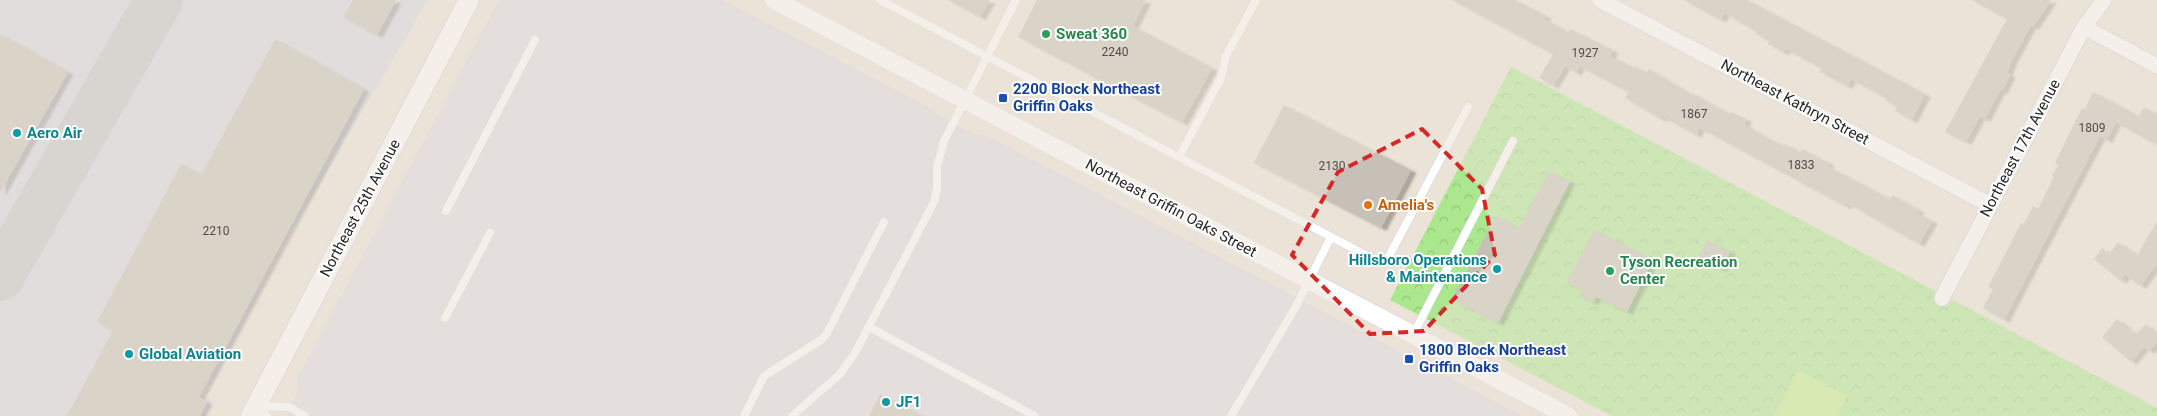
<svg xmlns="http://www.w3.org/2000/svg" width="2157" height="416" font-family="Roboto,sans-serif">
<defs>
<pattern id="forest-crowns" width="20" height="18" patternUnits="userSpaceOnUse" patternTransform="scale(1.25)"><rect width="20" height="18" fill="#abe78e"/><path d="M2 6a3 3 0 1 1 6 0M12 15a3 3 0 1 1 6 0" fill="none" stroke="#93c67a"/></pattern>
<filter id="shadow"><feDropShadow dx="5.5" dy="3" stdDeviation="1" flood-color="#0004"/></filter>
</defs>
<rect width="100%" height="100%" fill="#ebe3d7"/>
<polygon fill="#dbd8e2" points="499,0 723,0 925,105 937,114 976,135 988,136 1523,416 286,416 299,389 297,379"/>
<polygon fill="#d3d5e3" points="0,0 428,0 290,234 211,386 204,382 198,394 213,402 205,416 0,416"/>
<polygon fill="url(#forest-crowns)" points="1511,67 2157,408 2157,416 1612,416 1390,300"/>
<polygon fill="#c2ef89" points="1798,370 1847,396 1837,416 1774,416"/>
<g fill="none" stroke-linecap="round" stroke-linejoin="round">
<polyline stroke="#c2c0c5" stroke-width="48" points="0,277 159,0"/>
</g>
<g fill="#c6c0b7" filter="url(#shadow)">
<polygon points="353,0 396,0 377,35 343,17"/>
<polygon points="948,0 990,0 980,17"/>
<polygon points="1037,0 1146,0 1133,26 1212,68 1182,123 1018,37"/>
<polygon points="1452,0 1515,0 1546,16 1544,19 1569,32 1570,29 1613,50 1610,56 1634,68 1635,66 1647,73 1649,69 1692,95 1692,93 1730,114 1731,112 1746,119 1744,124 1756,132 1784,146 1785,144 1801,152 1802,149 1829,163 1827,166 1890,199 1892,195 1919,210 1917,213 1932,221 1919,244 1847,203 1845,206 1706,131 1699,128 1696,135 1662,116 1661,119 1625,98 1629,92 1579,66 1576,73 1565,66 1553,86 1539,78 1553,54"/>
<polygon points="1684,0 1747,0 1925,94 1912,120 1895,111 1897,107 1885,100 1886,98 1851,79 1847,86 1820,72 1822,68 1785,49 1783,52 1768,44 1769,41 1756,34 1757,32 1724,13 1721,20"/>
<polygon points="1972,0 2051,0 2033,27 2031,25 2012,60 2007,73 2010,75 2002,91 2000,90 1985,119 1980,116 1966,142 1945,132 2007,19"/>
<polygon points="0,34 68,72 0,193"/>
<polygon points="275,39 364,89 199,397 207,402 200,416 67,416 113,330 97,322 181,164 201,175"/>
<polygon points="2093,92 2139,116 2144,107 2157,114 2157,145 2116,122 2107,140 2100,136 2004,320 1983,308 1993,289 1988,287 2021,223 2024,224 2033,206 2038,209 2054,177 2052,176 2058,165 2055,163 2068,136 2082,108 2085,109"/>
<polygon points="1284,105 1411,170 1381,228 1254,163"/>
<polygon points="1549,171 1570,181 1498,323 1452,299 1496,216 1519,228"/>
<polygon points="2157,221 2157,264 2140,286 2125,274 2121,281 2094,259 2102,248 2109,254 2118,242 2137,256"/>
<polygon points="1594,230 1653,260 1627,312 1596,297 1593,302 1580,295 1583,290 1567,282"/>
<polygon points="1707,240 1730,252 1721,269 1699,257"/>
<polygon points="2117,319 2135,335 2146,324 2157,334 2157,342 2149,351 2144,347 2131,362 2102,337"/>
<polygon points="880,394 922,416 869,416"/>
</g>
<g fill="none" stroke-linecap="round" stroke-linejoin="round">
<g stroke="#ccd0e2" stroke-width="9">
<g id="service">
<polyline points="880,0 1375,260 1387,260 1468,107"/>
<polyline points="1179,157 1221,78 1226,56 1256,0"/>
<polyline points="446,211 535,40"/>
<polyline points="445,318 490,233"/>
<polyline points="869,327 1035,416"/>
<polyline points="1413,335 1513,141"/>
<polyline points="258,406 289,407 305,416"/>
<polyline points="258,407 267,416"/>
<polyline points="744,416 764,376 821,340 827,333 884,222"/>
<polyline points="792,416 840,374 855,353 934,202 937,189 937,167 944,141 1016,0"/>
<polyline points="1231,416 1295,308 1331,237"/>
</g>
</g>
<g stroke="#ccd0e2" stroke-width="17">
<g id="minor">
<polyline points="1600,0 1990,205"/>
<polyline points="2084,27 2157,66"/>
<polyline points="1942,298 2084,27 2104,0"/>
</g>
</g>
<g stroke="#ccd0e2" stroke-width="19">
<polyline id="tertiary" points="774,0 1568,416"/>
</g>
<g stroke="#ccd0e2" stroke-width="22">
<polyline id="secondary" points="251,416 469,0"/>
</g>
<use href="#service" stroke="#fff" stroke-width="8"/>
<use href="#minor" stroke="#fff" stroke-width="15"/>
<use href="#tertiary" stroke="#fff" stroke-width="18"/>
<use href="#secondary" stroke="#fff" stroke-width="20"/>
</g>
<path d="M0 0H2157V416H0ZM 1422,129 L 1482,189 L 1495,255 L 1424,331 L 1370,334 L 1292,255 L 1338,172 Z" fill="#ebe3d7" fill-opacity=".55" fill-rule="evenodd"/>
<path fill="none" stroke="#d62828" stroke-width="4" stroke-dasharray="10 6" stroke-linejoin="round" d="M 1422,129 L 1482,189 L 1495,255 L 1424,331 L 1370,334 L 1292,255 L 1338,172 Z"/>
<g fill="#2e9e5b" stroke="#fff" stroke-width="2">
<circle cx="1046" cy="34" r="5"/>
<circle cx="1610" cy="271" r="5"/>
</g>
<g fill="#1a4fb4" stroke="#fff" stroke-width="2">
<rect x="998" y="93" width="10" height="10" rx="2.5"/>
<rect x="1404" y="354" width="10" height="10" rx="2.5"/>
</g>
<g fill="#0f9aa8" stroke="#fff" stroke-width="2">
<circle cx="17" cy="133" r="5"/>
<circle cx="1497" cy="269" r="5"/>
<circle cx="129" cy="354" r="5"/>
<circle cx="886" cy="402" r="5"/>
</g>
<circle fill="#e8710a" stroke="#fff" stroke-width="2" cx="1368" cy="205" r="5"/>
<g text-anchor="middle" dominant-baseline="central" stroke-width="4" stroke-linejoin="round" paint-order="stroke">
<g font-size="12" fill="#4f4d4b">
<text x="1115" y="52">2240</text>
<text x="1585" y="53">1927</text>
<text x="1694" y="114">1867</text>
<text x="2092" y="128">1809</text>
<text x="1801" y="165">1833</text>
<text x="1332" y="166">2130</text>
<text x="216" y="231">2210</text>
</g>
<g font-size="15" font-weight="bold" fill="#27864d" stroke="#fff" text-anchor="start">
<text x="1056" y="34">Sweat 360</text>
<text x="1620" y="262">Tyson Recreation<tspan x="1620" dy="17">Center</tspan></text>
</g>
<g font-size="15" font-weight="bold" fill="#164399" stroke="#fff" text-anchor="start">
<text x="1013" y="89">2200 Block Northeast<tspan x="1013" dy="17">Griffin Oaks</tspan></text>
<text x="1419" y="350">1800 Block Northeast<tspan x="1419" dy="17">Griffin Oaks</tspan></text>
</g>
<g font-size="15" fill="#272727" stroke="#fff">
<text transform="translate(1795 102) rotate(28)">Northeast Kathryn Street</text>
<text transform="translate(2020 148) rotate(-62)">Northeast 17th Avenue</text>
<text transform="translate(360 208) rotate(-62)">Northeast 25th Avenue</text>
<text transform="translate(1171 208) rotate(28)">Northeast Griffin Oaks Street</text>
</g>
<g font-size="15" font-weight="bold" fill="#0d838f" stroke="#fff" text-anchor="start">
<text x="27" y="133">Aero Air</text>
<text x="1487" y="260" text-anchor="end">Hillsboro Operations<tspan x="1487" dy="17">&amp; Maintenance</tspan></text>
<text x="139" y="354">Global Aviation</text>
<text x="896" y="402">JF1</text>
</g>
<g font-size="15" font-weight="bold" fill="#c56008" stroke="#fff" text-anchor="start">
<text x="1378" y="205">Amelia's</text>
</g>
</g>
</svg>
